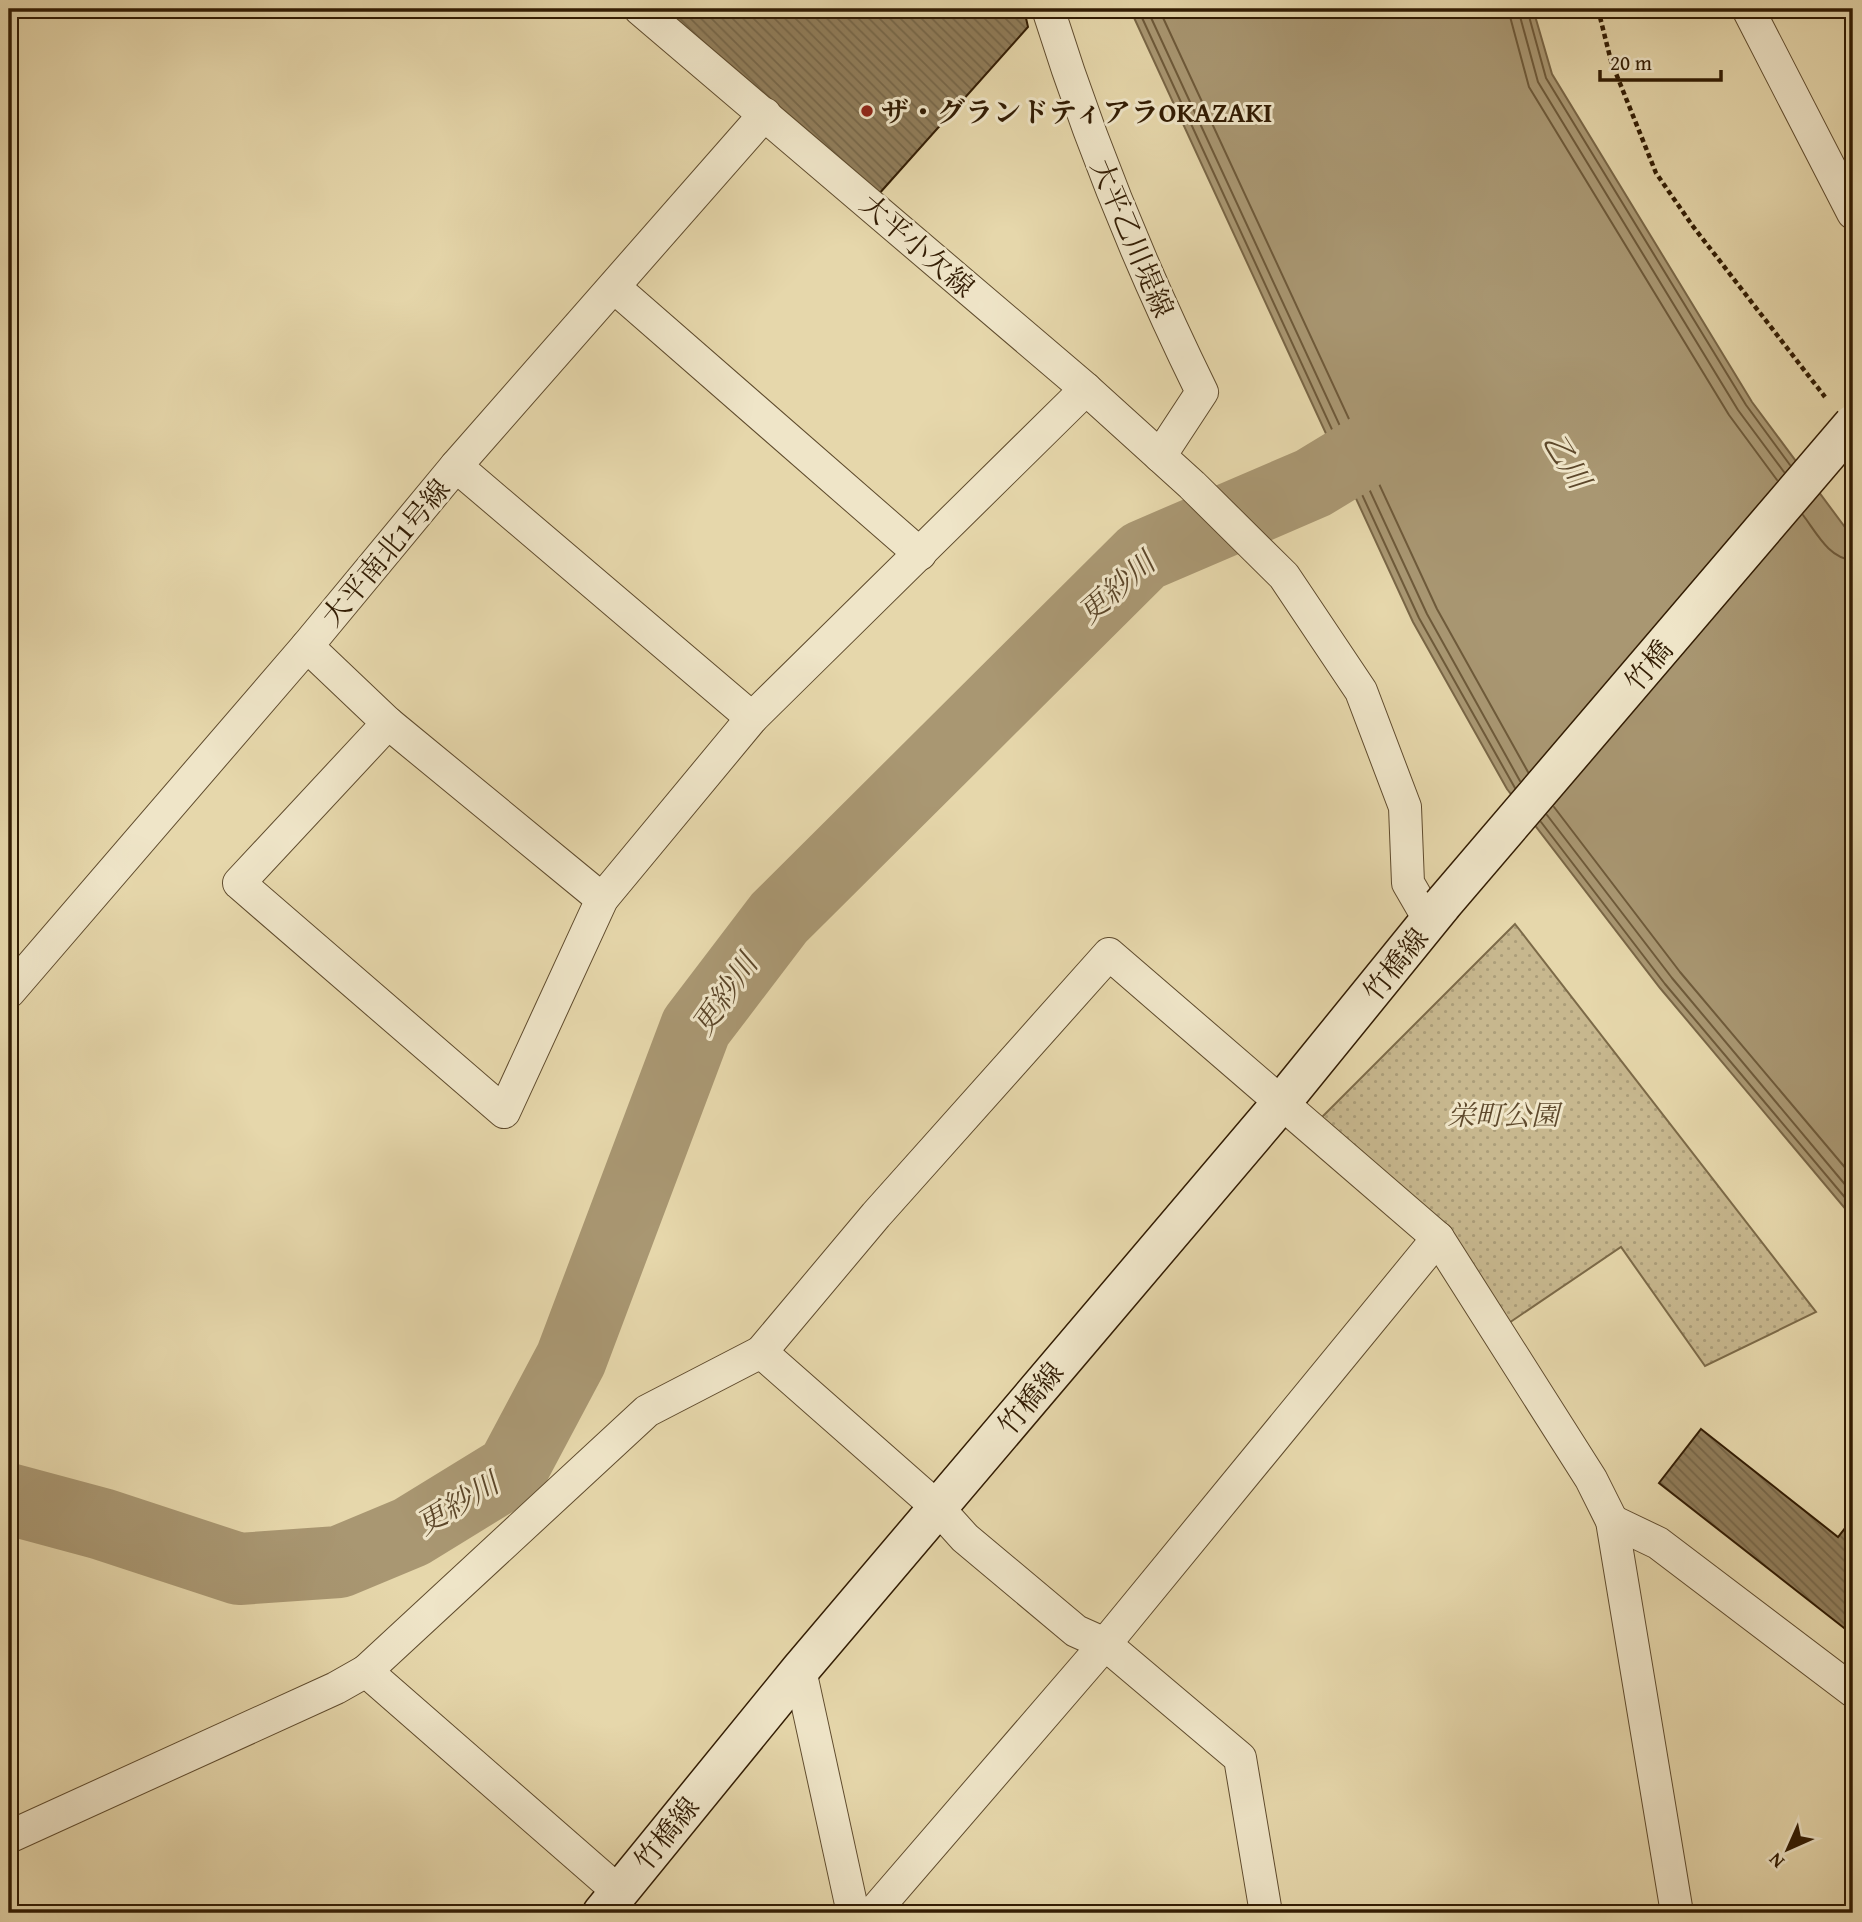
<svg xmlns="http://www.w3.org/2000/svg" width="1862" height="1922" font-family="'Gentium Book Plus','Noto Serif JP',serif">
<defs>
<pattern id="park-dots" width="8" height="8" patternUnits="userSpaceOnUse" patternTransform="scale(1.75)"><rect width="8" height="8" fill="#c7b78e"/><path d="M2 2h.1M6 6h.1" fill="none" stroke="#ab9d79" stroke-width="1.8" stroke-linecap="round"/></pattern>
<pattern id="building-back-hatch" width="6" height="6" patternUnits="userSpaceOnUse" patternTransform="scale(1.75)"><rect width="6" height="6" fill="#907d5a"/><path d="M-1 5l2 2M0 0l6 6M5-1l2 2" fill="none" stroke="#766648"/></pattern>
</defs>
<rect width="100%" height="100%" fill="#e6d7ab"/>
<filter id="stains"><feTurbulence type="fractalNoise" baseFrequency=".00286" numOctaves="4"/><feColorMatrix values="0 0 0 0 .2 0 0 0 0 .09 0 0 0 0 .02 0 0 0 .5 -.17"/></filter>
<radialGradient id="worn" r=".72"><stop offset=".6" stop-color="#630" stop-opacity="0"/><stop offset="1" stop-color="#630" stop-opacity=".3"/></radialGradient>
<polygon fill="url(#park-dots)" stroke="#7c6a48" stroke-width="2" points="1515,924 1816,1312 1705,1366 1621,1247 1503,1327 1317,1122"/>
<polygon fill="#a99772" stroke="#796646" stroke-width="2" points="1130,9 1533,9 1552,74 1752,402 1853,538 1853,1218 1660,988 1507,789 1413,622"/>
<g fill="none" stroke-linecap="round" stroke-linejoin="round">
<g stroke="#6e5a3a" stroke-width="2">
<polyline points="1138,9 1419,618 1515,788"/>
<polyline points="1147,9 1427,614 1520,781"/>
<polyline points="1159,9 1437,609 1528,772"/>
<polyline points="1508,9 1529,87 1729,415 1777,480"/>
<polyline points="1518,9 1538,82 1738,410 1784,472"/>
<polyline points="1527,9 1546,78 1746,405 1790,465"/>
<path d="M 1803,515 C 1816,532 1829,559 1853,560"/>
<polyline points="1554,807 1680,972 1853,1177"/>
<polyline points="1547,815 1672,978 1853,1194"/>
<polyline points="1541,822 1665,984 1853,1207"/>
</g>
<polyline stroke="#a99772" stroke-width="72" points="9,1499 102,1524 239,1569 339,1562 411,1532 512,1470 571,1359 696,1027 779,918 1143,556 1313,483 1425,415"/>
</g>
<g fill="url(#building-back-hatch)" stroke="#321c03" stroke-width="2">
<polygon points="664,9 1024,9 1028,27 878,195"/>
<polygon points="1701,1429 1838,1537 1853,1518 1853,1635 1659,1483"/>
</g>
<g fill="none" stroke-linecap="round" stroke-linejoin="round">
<g stroke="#5f4b2d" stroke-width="34">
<g id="street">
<polyline points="640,9 1086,389 1192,485 1284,576 1361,691 1405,807 1408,883 1430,921"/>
<path d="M 1048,9 C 1089,140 1141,268 1202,392 L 1160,456"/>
<polyline points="1748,9 1853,213"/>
<polyline points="614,287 920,554"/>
<polyline points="456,466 752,718"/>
<polyline points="307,646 388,723 602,899"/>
<polyline points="388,723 239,883 504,1112 602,899 752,718 1086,389"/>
<polyline points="9,992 307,646 456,466 765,114"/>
<polyline points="761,1352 876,1215 1109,954 1438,1238 1591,1479 1612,1521 1677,1913"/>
<polyline points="1612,1521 1658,1543 1853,1691"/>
<polyline points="800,1670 853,1913"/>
<polyline points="366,1671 647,1411 761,1352 937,1507 965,1538 1076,1631 1105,1644 1240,1758 1266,1913"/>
<polyline points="9,1837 336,1688 366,1671 618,1891"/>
<polyline points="873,1913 1105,1644 1438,1238"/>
</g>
</g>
<g stroke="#321c03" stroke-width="41">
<polyline id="secondary" points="602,1913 800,1670 1282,1102 1442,905"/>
</g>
<polyline stroke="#321c03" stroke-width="4.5" stroke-dasharray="5 3.5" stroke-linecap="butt" points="1598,9 1611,61 1656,173 1692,225 1825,397"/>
<use href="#street" stroke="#efe5c8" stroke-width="32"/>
<use href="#secondary" stroke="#efe5c8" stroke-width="38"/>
<g stroke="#321c03" stroke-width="41" stroke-linecap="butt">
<polyline id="secondary-bridge" points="1442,905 1853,424"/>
</g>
<use href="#secondary-bridge" stroke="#efe5c8" stroke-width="38"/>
</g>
<circle fill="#8f2418" stroke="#efe5c8" stroke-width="2.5" cx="867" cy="111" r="7"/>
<g text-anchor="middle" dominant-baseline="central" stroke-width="6" stroke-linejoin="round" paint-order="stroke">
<g font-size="28" font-weight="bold" fill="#321c03" stroke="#efe5c8" text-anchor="start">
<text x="881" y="111">ザ・グランドティアラOKAZAKI</text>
</g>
<g font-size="28" fill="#321c03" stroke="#efe5c8">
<text transform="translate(1133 238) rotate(67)">大平乙川堤線</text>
<text transform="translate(918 245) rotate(41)">大平小欠線</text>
<text transform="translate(385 552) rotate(-50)">大平南北1号線</text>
<text transform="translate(1648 665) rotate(-50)">竹橋</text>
<text transform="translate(1395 964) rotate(-51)">竹橋線</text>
<text transform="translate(1030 1398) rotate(-50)">竹橋線</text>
<text transform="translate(666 1833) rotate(-51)">竹橋線</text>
</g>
<g font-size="28" font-style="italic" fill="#5f4a2d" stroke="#efe5c8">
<text x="1503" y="1114">栄町公園</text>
</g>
<g font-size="30" font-style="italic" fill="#5c472a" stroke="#efe5c8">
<text transform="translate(1567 460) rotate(58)">乙川</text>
<text transform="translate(1116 587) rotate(-41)">更紗川</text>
<text transform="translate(724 994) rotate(-55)">更紗川</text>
<text transform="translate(457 1503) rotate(-31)">更紗川</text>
</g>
</g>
<rect width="1862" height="1922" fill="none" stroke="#e6d7ab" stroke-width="35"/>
<rect x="10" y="10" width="1841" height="1901" fill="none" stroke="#321c03" stroke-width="3.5"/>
<rect x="18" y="18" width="1827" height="1887" fill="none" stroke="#321c03" stroke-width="2"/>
<g transform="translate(1788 1849) rotate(225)" stroke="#efe5c8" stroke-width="5" paint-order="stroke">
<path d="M0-5L12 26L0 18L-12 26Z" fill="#321c03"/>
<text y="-10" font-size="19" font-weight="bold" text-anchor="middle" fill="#321c03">N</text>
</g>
<path d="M1600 70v10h121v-10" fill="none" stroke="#321c03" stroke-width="3.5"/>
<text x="1610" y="70" font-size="21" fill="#321c03" stroke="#efe5c8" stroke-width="5" paint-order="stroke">20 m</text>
<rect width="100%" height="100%" filter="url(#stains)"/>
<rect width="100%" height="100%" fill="url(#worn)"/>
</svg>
